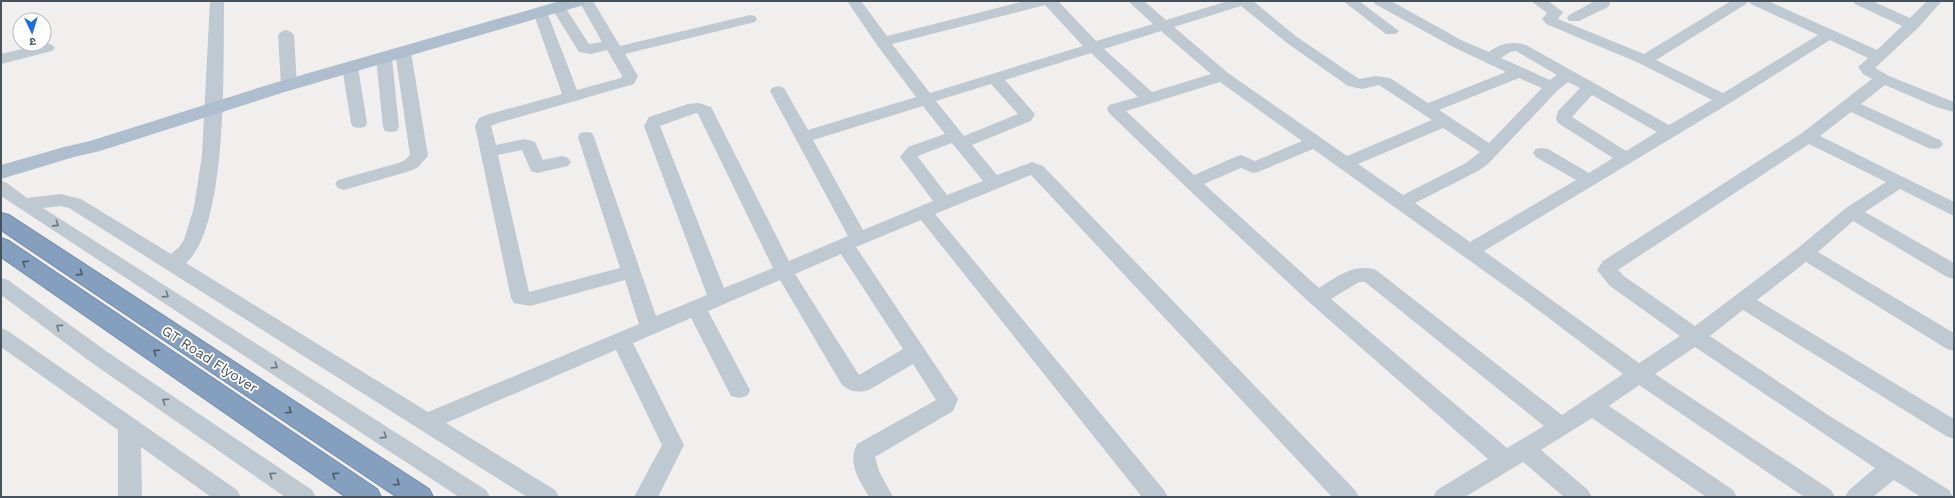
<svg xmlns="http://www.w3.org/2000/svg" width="1955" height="498" font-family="'Work Sans','Noto Sans Devanagari',sans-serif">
<rect width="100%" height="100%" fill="#f1efee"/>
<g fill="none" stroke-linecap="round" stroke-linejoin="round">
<g stroke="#718baa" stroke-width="2">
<g id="highway">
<polygon points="1,213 9,215 429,489 433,497 397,497 1,230"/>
<polygon points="1,238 9,241 377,489 381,497 346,497 1,257"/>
</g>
</g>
<g fill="#bfc9d1" fill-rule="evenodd">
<path d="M 210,1 L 224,1 C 223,59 229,226 186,263 L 428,412 L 639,324 L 625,280 L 530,306 L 514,303 L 511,298 L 475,126 L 479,118 L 486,115 L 562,94 L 533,12 L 535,9 L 545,9 L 547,12 L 577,90 L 621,78 L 622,76 L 607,50 L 591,54 L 579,52 L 551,7 L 553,4 L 563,4 L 589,44 L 602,42 L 579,1 L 593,1 L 620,46 L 750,15 L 755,16 L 757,19 L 755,22 L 625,54 L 638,76 L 634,84 L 498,123 L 491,126 L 496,145 L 525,139 L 535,142 L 543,160 L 562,156 L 568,158 L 571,162 L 568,166 L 537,173 L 531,171 L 522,150 L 498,155 L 529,292 L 620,268 L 578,137 L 580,133 L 586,132 L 592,133 L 594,137 L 656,316 L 707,295 L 644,126 L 649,117 L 688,104 L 699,103 L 711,107 L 789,261 L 848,236 L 770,91 L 772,88 L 778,86 L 784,88 L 808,130 L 916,97 L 877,45 L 847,1 L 861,1 L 887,36 L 1025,1 L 1058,1 L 1096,41 L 1153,24 L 1128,1 L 1144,1 L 1166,20 L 1228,1 L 1253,1 L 1297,37 L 1359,79 L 1376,76 L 1390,78 L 1428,103 L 1506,72 L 1453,47 L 1375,4 L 1373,1 L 1391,1 L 1463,41 L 1489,52 C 1501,43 1512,41 1526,45 L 1669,125 L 1712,100 L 1639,63 L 1546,24 L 1542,19 L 1547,13 L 1531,1 L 1548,1 L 1563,12 L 1558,19 L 1644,54 L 1731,1 L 1748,1 L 1746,4 L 1656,60 L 1723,93 L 1818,35 L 1751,4 L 1749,1 L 1768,1 L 1877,50 L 1902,26 L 1855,4 L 1853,1 L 1872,1 L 1910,18 L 1927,1 L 1942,1 L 1918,28 L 1875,68 L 1889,76 L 1954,102 L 1954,112 L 1936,107 L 1885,85 L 1861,104 L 1940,140 L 1943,144 L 1940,148 L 1934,149 L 1928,148 L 1851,112 L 1820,136 L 1954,202 L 1954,216 L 1900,189 L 1865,212 L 1954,263 L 1954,279 L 1947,277 L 1853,221 L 1818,252 L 1954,333 L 1954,351 L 1947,349 L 1806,262 L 1757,300 L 1954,419 L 1954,439 L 1946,436 L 1743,310 L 1710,336 L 1825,413 L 1949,490 L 1953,497 L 1921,497 L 1894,480 L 1873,497 L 1845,497 L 1849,490 L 1875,468 L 1695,347 L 1655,374 L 1831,490 L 1835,497 L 1804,497 L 1639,385 L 1609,406 L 1733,490 L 1737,497 L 1706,497 L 1592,418 L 1541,450 L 1588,490 L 1592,497 L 1564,497 L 1523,462 L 1465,497 L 1433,497 L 1437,490 L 1488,459 L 1310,303 L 1186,187 L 1109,113 L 1107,109 L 1109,105 L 1138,97 L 1091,53 L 1005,80 L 1035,114 L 1031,121 L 972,145 L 997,175 L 1032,162 L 1043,166 L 1355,490 L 1359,497 L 1332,497 L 1031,175 L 935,214 L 1164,490 L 1168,497 L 1142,497 L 921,220 L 856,247 L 958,399 L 953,411 L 875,457 L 879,471 L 893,497 L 869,497 C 859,479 847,464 857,444 L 936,400 L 913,364 L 869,390 C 858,393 851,392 842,385 L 780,280 L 708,311 L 750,390 L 747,396 L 739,398 L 731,396 L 691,318 L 633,343 L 684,445 L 658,497 L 634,497 L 662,445 L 616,350 L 446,423 L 555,490 L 559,497 L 527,497 L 69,208 L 61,206 L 43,208 L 486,490 L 490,497 L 459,497 L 1,196 L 1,181 L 7,183 L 27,198 L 61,194 L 81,199 L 171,254 L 179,247 L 184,240 L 194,207 L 202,155 ZM 1045,5 L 1083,46 L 930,93 L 892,44 ZM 1241,6 L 1287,43 L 1348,86 L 1362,89 L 1379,85 L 1432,120 L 1347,156 L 1228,73 L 1174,27 ZM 1161,31 L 1211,74 L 1152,92 L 1104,49 ZM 1830,40 L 1868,58 L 1858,67 L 1863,74 L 1872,79 L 1802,133 L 1603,261 L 1597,270 L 1610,286 L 1680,336 L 1639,363 L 1484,251 L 1730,103 ZM 1516,51 L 1557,75 L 1550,80 L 1501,58 L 1510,52 ZM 1519,78 L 1542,88 L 1489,143 L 1439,110 ZM 1220,82 L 1302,141 L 1255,161 L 1241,155 L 1235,157 L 1194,175 L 1126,111 ZM 1568,82 L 1580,88 L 1558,111 L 1556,119 L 1558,123 L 1613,158 L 1589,173 L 1548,149 L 1542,148 L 1536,149 L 1533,153 L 1536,157 L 1576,180 L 1470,242 L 1415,203 L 1478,171 L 1488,164 L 1558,90 ZM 991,84 L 1018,114 L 964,136 L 936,101 ZM 1592,95 L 1657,132 L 1626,151 L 1572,117 ZM 923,106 L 945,134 L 908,147 L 900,157 L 933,201 L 863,230 L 813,140 ZM 696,113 L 698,114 L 773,268 L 724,288 L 660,126 ZM 1443,128 L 1480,152 L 1466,163 L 1403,195 L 1358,164 ZM 952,143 L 983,181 L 947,195 L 918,157 L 920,155 ZM 1809,144 L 1886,182 L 1846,208 L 1798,248 L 1695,326 L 1624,276 L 1618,270 ZM 1313,149 L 1522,298 L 1623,374 L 1562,415 L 1376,270 C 1353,263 1337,277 1319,288 L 1204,184 L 1241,168 L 1253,173 L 1258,172 ZM 841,254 L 903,349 L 859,375 L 795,274 ZM 1359,282 L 1365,282 L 1544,426 L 1507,448 L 1331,299 Z"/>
<polygon points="1343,1 1359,1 1399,31 1396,34 1386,34"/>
<polygon points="1595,1 1609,1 1610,4 1608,7 1579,21 1569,21 1567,18 1569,15"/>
<polygon points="286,30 291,32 294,35 297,85 295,88 289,90 283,88 281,85 278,35 281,32"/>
<polygon points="47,43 52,45 55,48 52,51 1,64 1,54"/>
<polygon points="403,47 408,49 411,52 428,156 417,168 410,171 344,190 338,188 335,184 338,180 398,163 405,160 410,155 395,52 398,49"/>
<polygon points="384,53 390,55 392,58 399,127 397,131 391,132 385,131 383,127 376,58 378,55"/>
<polygon points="350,62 356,64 358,67 367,123 365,127 359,128 353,127 351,123 342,67 344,64"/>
<polygon points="1,278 8,280 106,351 312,490 316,497 285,497 92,363 1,295"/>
<polygon points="1,328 8,331 237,490 241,497 211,497 141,447 142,497 118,497 118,430 1,347"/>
</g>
<polygon fill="#aebece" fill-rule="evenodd" points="560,1 586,1 584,5 288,91 100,151 74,157 1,179 1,165 64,147 90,141 274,83"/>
<use href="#highway" fill="#85a0be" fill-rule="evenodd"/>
</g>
<defs><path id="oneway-chevron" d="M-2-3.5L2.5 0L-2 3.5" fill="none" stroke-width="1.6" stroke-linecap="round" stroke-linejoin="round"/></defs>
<g stroke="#6a767f">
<use href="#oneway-chevron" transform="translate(56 224) rotate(33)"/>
<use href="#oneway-chevron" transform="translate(166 295) rotate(33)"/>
<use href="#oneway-chevron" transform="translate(59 327) rotate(-144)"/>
<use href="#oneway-chevron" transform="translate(275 366) rotate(33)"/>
<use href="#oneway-chevron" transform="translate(165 401) rotate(-146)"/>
<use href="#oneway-chevron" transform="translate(384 436) rotate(33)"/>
<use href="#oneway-chevron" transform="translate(272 475) rotate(-146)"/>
</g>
<g stroke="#4c5a66">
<use href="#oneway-chevron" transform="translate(25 263) rotate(-146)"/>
<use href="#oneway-chevron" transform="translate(80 273) rotate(33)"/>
<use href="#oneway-chevron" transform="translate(156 352) rotate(-146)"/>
<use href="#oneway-chevron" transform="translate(289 411) rotate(34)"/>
<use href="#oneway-chevron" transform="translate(335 475) rotate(-145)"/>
<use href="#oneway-chevron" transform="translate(397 483) rotate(34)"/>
</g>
<g text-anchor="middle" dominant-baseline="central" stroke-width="3.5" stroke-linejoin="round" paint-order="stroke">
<g font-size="14" fill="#46525c" stroke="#fff">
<text transform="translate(210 359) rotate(33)">GT Road Flyover</text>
</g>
</g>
<rect width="1955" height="498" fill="none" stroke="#46525c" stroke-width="4"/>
<g transform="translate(32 32) rotate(176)"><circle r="19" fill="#ffffff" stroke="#b5babe"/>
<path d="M0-3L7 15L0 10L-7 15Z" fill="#166de4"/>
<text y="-6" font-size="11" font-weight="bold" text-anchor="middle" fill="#46525c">उ</text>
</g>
</svg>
